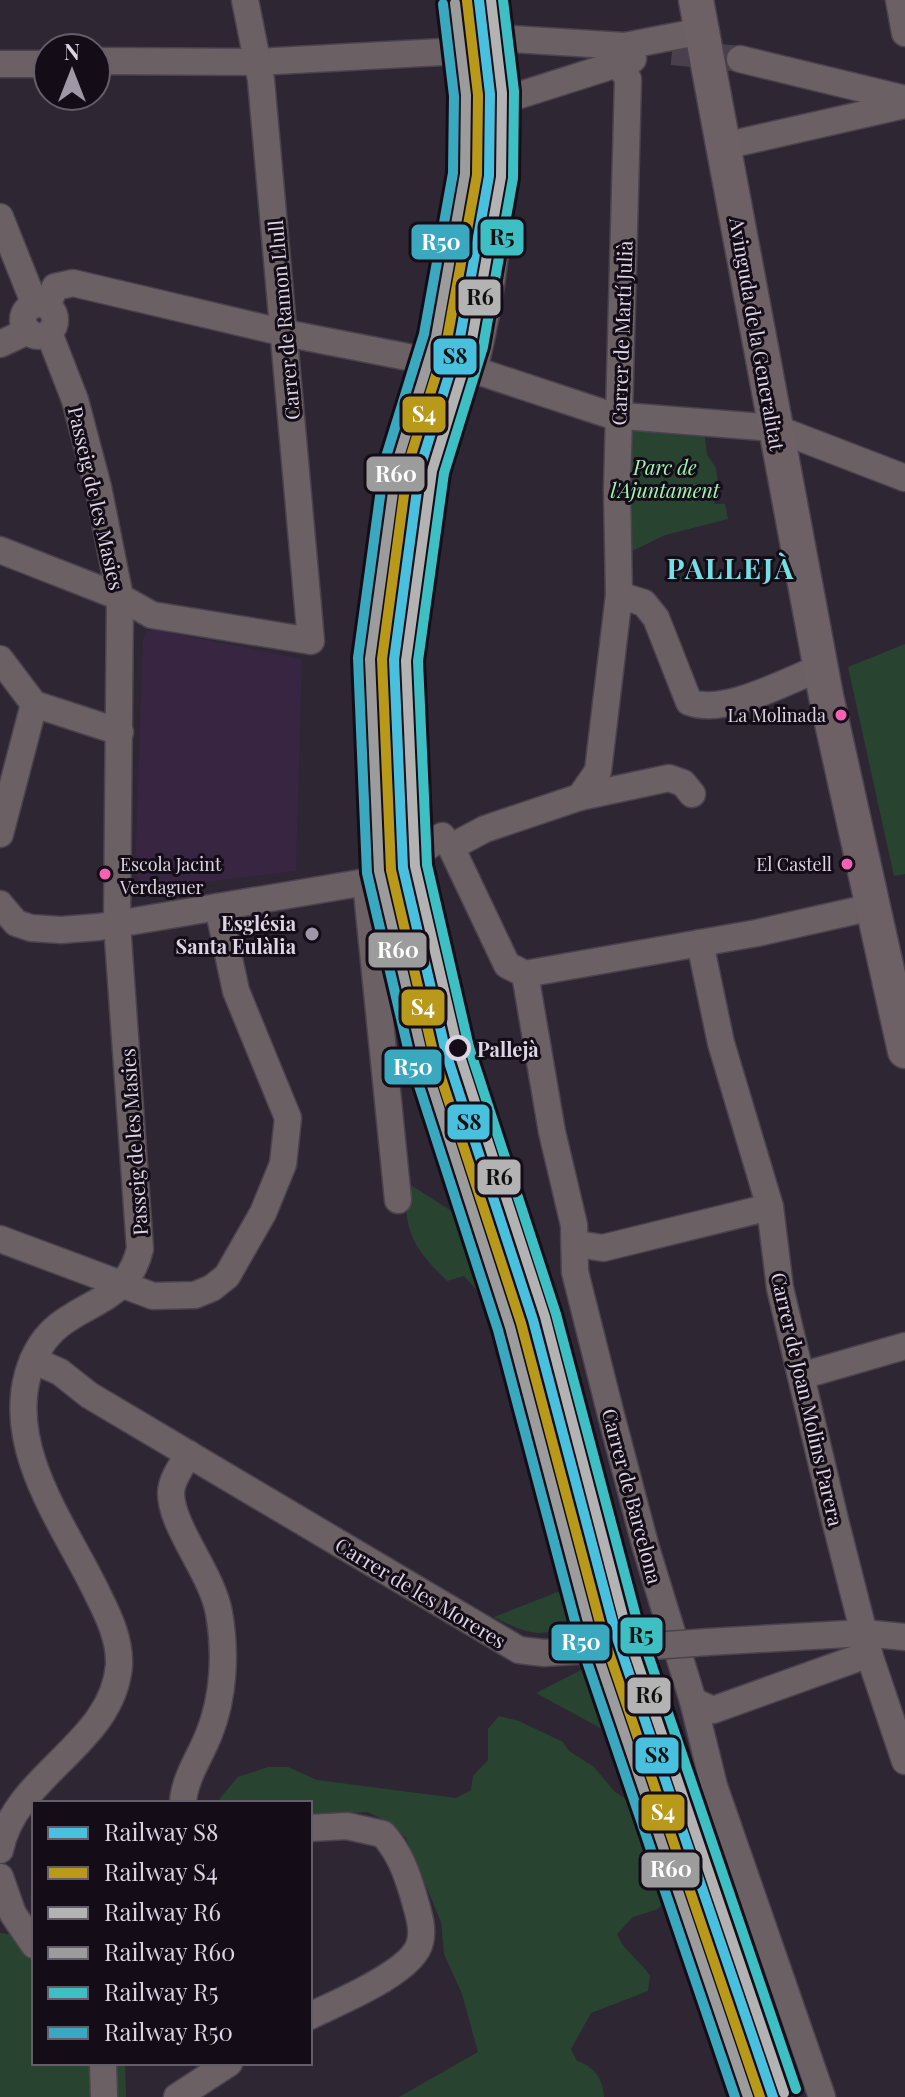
<svg xmlns="http://www.w3.org/2000/svg" width="905" height="2097" font-family="'Playfair Display',serif">
<rect width="100%" height="100%" fill="#2f2633"/>
<polygon fill="#372541" points="156,630 302,659 296,871 152,889 139,883 135,874 143,639 146,631"/>
<g fill="#284430">
<polygon points="455,0 492,0 501,101 474,370 437,364 453,251"/>
<polygon points="619,413 703,421 707,455 716,468 718,485 711,490 715,504 725,504 728,519 665,535 618,558"/>
<polygon points="905,644 905,874 894,876 848,667"/>
<path d="M 406,1182 L 506,1246 L 545,1371 L 597,1566 L 595,1585 L 577,1623 C 538,1638 532,1636 494,1617 L 568,1588 L 577,1579 L 578,1548 L 568,1499 L 541,1456 L 514,1381 L 526,1376 L 513,1334 L 497,1340 L 482,1296 L 464,1276 L 447,1281 C 412,1246 404,1232 406,1182 Z"/>
<polygon points="583,1669 670,1770 771,2096 747,2097 669,1882 642,1790 625,1754 602,1729 536,1693"/>
<path d="M 499,1716 L 519,1721 L 563,1742 L 569,1751 L 594,1767 L 615,1792 L 632,1803 L 644,1824 L 647,1858 L 665,1900 L 658,1909 L 633,1917 L 617,1934 C 624,1952 640,1960 650,1976 L 648,1991 L 591,2013 L 571,2049 L 577,2061 C 594,2066 603,2079 604,2097 L 399,2097 L 478,2052 L 462,1994 L 444,1954 L 441,1922 L 406,1838 L 392,1824 L 368,1812 L 310,1815 L 310,1803 L 220,1803 L 220,1798 L 238,1777 L 268,1767 L 288,1767 L 317,1780 L 456,1798 L 471,1790 L 473,1776 L 488,1760 L 488,1729 Z"/>
<polygon points="0,1933 34,1938 34,2063 125,2063 126,2097 0,2097"/>
</g>
<g fill="none" stroke-linecap="round" stroke-linejoin="round">
<polyline stroke="#49404e" stroke-width="26" stroke-dasharray="26 13" stroke-linecap="butt" points="672,52 740,59"/>
<g stroke="#4a434e" stroke-width="29">
<g id="minor">
<polyline points="899,0 905,33"/>
<polyline points="497,38 625,46 702,31"/>
<polyline points="740,59 905,99"/>
<polyline points="96,61 257,62 460,51"/>
<polyline points="0,64 48,64"/>
<polyline points="501,101 633,59"/>
<polyline points="724,146 905,105"/>
<polyline points="0,217 35,305"/>
<circle cx="39" cy="320" r="16"/>
<polyline points="47,306 55,287 73,283 285,333 474,370 610,415 775,428 905,478"/>
<polyline points="0,344 28,331"/>
<path d="M 427,361 C 465,250 478,116 455,0"/>
<path d="M 474,370 C 504,249 509,123 492,0"/>
<polyline points="0,550 120,597 152,615 311,641 261,80 245,0"/>
<path d="M 619,595 L 644,603 L 656,618 L 689,702 C 724,716 786,681 820,668"/>
<polyline points="0,659 34,704 120,732"/>
<polyline points="580,797 669,778 683,783 692,794"/>
<polyline points="0,834 34,704"/>
<polyline points="451,847 485,829 580,797 598,771 619,595 617,490 628,79 618,62"/>
<polyline points="366,882 398,1200"/>
<polyline points="0,904 16,923 31,928 61,930 99,927 366,882 388,865 406,863 442,836 451,847 507,965 525,974 552,1132 574,1225 575,1272 611,1415 646,1548 693,1701 714,1786 822,2097"/>
<polyline points="700,943 721,1043 770,1207 780,1288 836,1524 870,1657 905,1761"/>
<polyline points="525,974 757,933 872,907"/>
<polyline points="0,1239 153,1296 195,1295 212,1288 227,1276 263,1213 283,1164 288,1118 236,991 218,907"/>
<polyline points="576,1244 603,1248 770,1207"/>
<polyline points="33,1360 60,1372 89,1395 519,1650 544,1653 653,1646"/>
<polyline points="801,1376 905,1346"/>
<polyline points="708,1642 864,1633 905,1637"/>
<polyline points="693,1701 713,1710 858,1658 870,1657"/>
<path d="M 183,1803 C 184,1779 200,1757 209,1734 C 224,1697 226,1652 219,1613 C 212,1573 171,1527 171,1493 C 171,1480 182,1465 189,1454"/>
<path d="M 310,1828 L 347,1826 L 383,1834 C 399,1852 406,1871 413,1894 C 417,1909 424,1927 420,1942 C 414,1972 336,2003 310,2016"/>
<path d="M 0,1850 C 15,1774 113,1744 119,1665 C 120,1640 109,1617 98,1595 C 67,1529 6,1452 28,1374 C 51,1294 123,1320 140,1249 L 117,924 L 120,597 L 98,487 L 75,400 L 49,333"/>
<polyline points="0,1877 13,1914 34,1945"/>
<polyline points="103,2063 104,2097"/>
<polyline points="177,2097 229,2063"/>
</g>
</g>
<g stroke="#4a434e" stroke-width="37">
<polyline id="major" points="696,0 826,696 905,1051"/>
</g>
<use href="#minor" stroke="#6b6063" stroke-width="26"/>
<use href="#major" stroke="#6d6166" stroke-width="34"/>
<g stroke="#4a434e" stroke-width="29" stroke-linecap="butt">
<polyline id="minor-bridge" points="653,1646 708,1642"/>
</g>
<use href="#minor-bridge" stroke="#6b6063" stroke-width="26"/>
<g stroke="#140d18" stroke-width="16">
<polyline id="rail-1" points="479,0 490,94 489,176 459,343 420,468 394,660 403,868 446,1053 533,1320 616,1635 773,2097"/>
</g>
<g stroke="#140d18" stroke-width="16">
<polyline id="rail-2" points="467,1 478,95 477,175 447,340 408,465 382,659 391,870 434,1056 521,1323 604,1638 760,2097"/>
</g>
<g stroke="#140d18" stroke-width="16">
<polyline id="rail-3" points="491,0 502,93 501,177 471,345 432,471 406,661 415,866 458,1050 545,1317 627,1632 784,2093"/>
</g>
<g stroke="#140d18" stroke-width="16">
<polyline id="rail-4" points="455,3 466,95 465,174 436,337 397,463 370,659 379,871 423,1058 510,1327 593,1641 748,2097"/>
</g>
<g stroke="#140d18" stroke-width="16">
<polyline id="rail-5" points="503,0 514,91 513,178 483,347 444,473 418,661 427,865 469,1047 556,1314 639,1628 796,2089"/>
</g>
<g stroke="#140d18" stroke-width="16">
<polyline id="rail-6" points="443,4 454,96 453,173 424,334 385,460 358,658 367,873 411,1061 498,1330 581,1644 735,2097"/>
</g>
<use href="#rail-1" stroke="#49c0de" stroke-width="10"/>
<use href="#rail-2" stroke="#b9991a" stroke-width="10"/>
<use href="#rail-3" stroke="#b3b3b3" stroke-width="10"/>
<use href="#rail-4" stroke="#9c9c9c" stroke-width="10"/>
<use href="#rail-5" stroke="#3dbfc3" stroke-width="10"/>
<use href="#rail-6" stroke="#3aa9bf" stroke-width="10"/>
</g>
<g fill="#f860b3" stroke="#140d18" stroke-width="3">
<circle cx="841" cy="715" r="7"/>
<circle cx="847" cy="864" r="7"/>
<circle cx="105" cy="874" r="7"/>
</g>
<circle fill="#a097a6" stroke="#140d18" stroke-width="3" cx="312" cy="934" r="8"/>
<circle fill="#140d18" stroke="#ddd4e4" stroke-width="4" cx="458" cy="1048" r="11"/>
<g text-anchor="middle" dominant-baseline="central" stroke-width="6" stroke-linejoin="round" paint-order="stroke">
<g font-size="18" fill="#ddd4e4" stroke="#140d18" text-anchor="end">
<text x="826" y="715">La Molinada</text>
<text x="120" y="864" text-anchor="start">Escola Jacint<tspan x="120" dy="23">Verdaguer</tspan></text>
<text x="832" y="864">El Castell</text>
</g>
<g font-size="20" fill="#ddd4e4" stroke="#140d18">
<text transform="translate(283 320) rotate(-95)">Carrer de Ramon Llull</text>
<text transform="translate(621 333) rotate(-88)">Carrer de Martí Julià</text>
<text transform="translate(758 334) rotate(80)">Avinguda de la Generalitat</text>
<text transform="translate(97 498) rotate(77)">Passeig de les Masies</text>
<text transform="translate(133 1142) rotate(-94)">Passeig de les Masies</text>
<text transform="translate(808 1399) rotate(77)">Carrer de Joan Molins Parera</text>
<text transform="translate(633 1496) rotate(75)">Carrer de Barcelona</text>
<text transform="translate(421 1592) rotate(31)">Carrer de les Moreres</text>
</g>
<g font-size="20" font-style="italic" fill="#9ef5b3" stroke="#140d18">
<text x="665" y="466">Parc de<tspan x="665" dy="23">l'Ajuntament</tspan></text>
</g>
<g font-size="20" font-weight="bold" fill="#ddd4e4" stroke="#140d18" text-anchor="end">
<text x="296" y="922">Església<tspan x="296" dy="23">Santa Eulàlia</tspan></text>
</g>
<g font-size="20" font-weight="bold" fill="#ddd4e4" stroke="#140d18" text-anchor="start">
<text x="477" y="1048">Pallejà</text>
</g>
<g font-size="28" font-weight="bold" letter-spacing="2" fill="#74e0e4" stroke="#140d18">
<text x="731" y="567">PALLEJÀ</text>
</g>
</g>
<g stroke="#140d18" stroke-width="3">
<rect x="479" y="218" width="46" height="39" rx="8" fill="#3dbfc3"/>
<rect x="410" y="223" width="61" height="38" rx="8" fill="#3aa9bf"/>
<rect x="457" y="278" width="45" height="39" rx="8" fill="#b3b3b3"/>
<rect x="432" y="337" width="46" height="39" rx="8" fill="#49c0de"/>
<rect x="401" y="395" width="46" height="39" rx="8" fill="#b9991a"/>
<rect x="365" y="455" width="61" height="38" rx="8" fill="#9c9c9c"/>
<rect x="367" y="931" width="61" height="38" rx="8" fill="#9c9c9c"/>
<rect x="400" y="988" width="46" height="39" rx="8" fill="#b9991a"/>
<rect x="383" y="1048" width="60" height="38" rx="8" fill="#3aa9bf"/>
<rect x="446" y="1103" width="45" height="38" rx="8" fill="#49c0de"/>
<rect x="476" y="1158" width="46" height="38" rx="8" fill="#b3b3b3"/>
<rect x="619" y="1616" width="45" height="39" rx="8" fill="#3dbfc3"/>
<rect x="550" y="1623" width="61" height="39" rx="8" fill="#3aa9bf"/>
<rect x="626" y="1676" width="46" height="39" rx="8" fill="#b3b3b3"/>
<rect x="634" y="1736" width="46" height="39" rx="8" fill="#49c0de"/>
<rect x="640" y="1793" width="46" height="39" rx="8" fill="#b9991a"/>
<rect x="640" y="1851" width="61" height="38" rx="8" fill="#9c9c9c"/>
</g>
<g font-size="22" text-anchor="middle" font-weight="bold" fill="#fff">
<text x="441" y="250">R50</text>
<text x="424" y="422">S4</text>
<text x="396" y="482">R60</text>
<text x="398" y="958">R60</text>
<text x="423" y="1015">S4</text>
<text x="413" y="1075">R50</text>
<text x="581" y="1650">R50</text>
<text x="663" y="1820">S4</text>
<text x="671" y="1877">R60</text>
</g>
<g font-size="22" text-anchor="middle" font-weight="bold" fill="#111">
<text x="502" y="245">R5</text>
<text x="480" y="305">R6</text>
<text x="455" y="364">S8</text>
<text x="469" y="1130">S8</text>
<text x="499" y="1185">R6</text>
<text x="641" y="1643">R5</text>
<text x="649" y="1703">R6</text>
<text x="657" y="1763">S8</text>
</g>
<rect x="32" y="1801" width="280" height="264" fill="#140d18" stroke="#645d6a" stroke-width="2"/>
<rect x="48" y="1827" width="40" height="12" fill="#49c0de" stroke="#645d6a" stroke-width="2"/>
<text x="104" y="1841" font-size="24" fill="#ddd4e4">Railway S8</text>
<rect x="48" y="1867" width="40" height="12" fill="#b9991a" stroke="#645d6a" stroke-width="2"/>
<text x="104" y="1881" font-size="24" fill="#ddd4e4">Railway S4</text>
<rect x="48" y="1907" width="40" height="12" fill="#b3b3b3" stroke="#645d6a" stroke-width="2"/>
<text x="104" y="1921" font-size="24" fill="#ddd4e4">Railway R6</text>
<rect x="48" y="1947" width="40" height="12" fill="#9c9c9c" stroke="#645d6a" stroke-width="2"/>
<text x="104" y="1961" font-size="24" fill="#ddd4e4">Railway R60</text>
<rect x="48" y="1987" width="40" height="12" fill="#3dbfc3" stroke="#645d6a" stroke-width="2"/>
<text x="104" y="2001" font-size="24" fill="#ddd4e4">Railway R5</text>
<rect x="48" y="2027" width="40" height="12" fill="#3aa9bf" stroke="#645d6a" stroke-width="2"/>
<text x="104" y="2041" font-size="24" fill="#ddd4e4">Railway R50</text>
<g transform="translate(72 72)"><circle r="38" fill="#140d18" stroke="#645d6a" stroke-width="2"/>
<path d="M0-6L14 30L0 20L-14 30Z" fill="#a097a6"/>
<text y="-12" font-size="22" font-weight="bold" text-anchor="middle" fill="#ddd4e4">N</text>
</g>
</svg>
